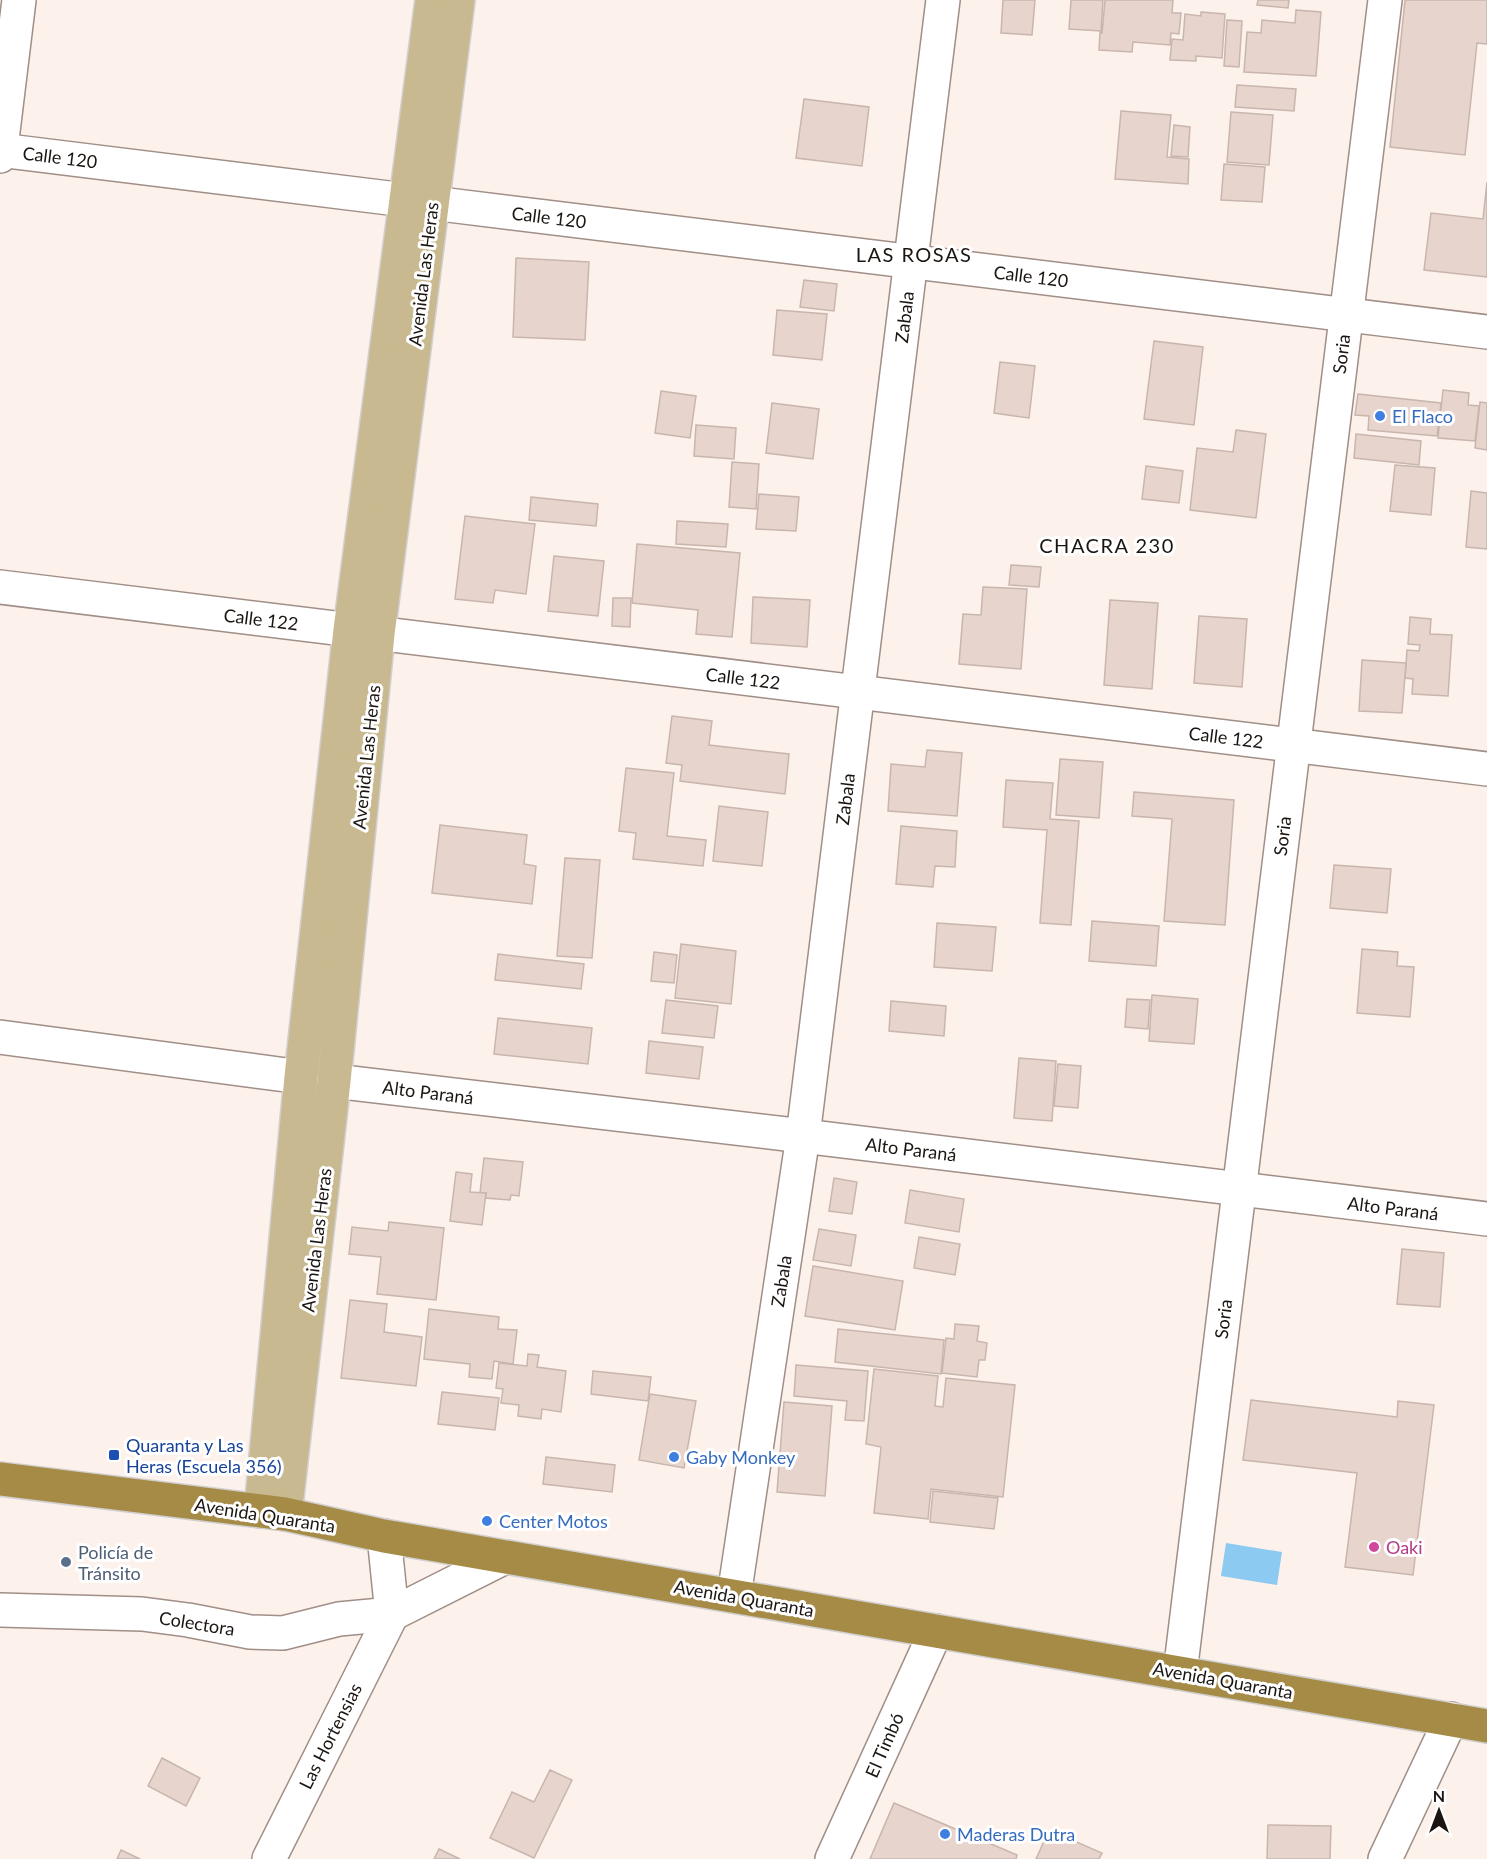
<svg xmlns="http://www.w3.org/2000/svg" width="1487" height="1859" font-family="Lato,sans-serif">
<rect width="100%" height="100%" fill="#fdf1ec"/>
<polygon fill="#8ccaf2" points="1226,1543 1282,1552 1277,1585 1221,1576"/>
<g fill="#e7d4cc" stroke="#c8b6ae" stroke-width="1.5">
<polygon points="1003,0 1035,0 1032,35 1001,33"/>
<polygon points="1071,0 1103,0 1101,31 1069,29"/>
<polygon points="1105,0 1173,0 1172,13 1181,13 1179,34 1171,33 1170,45 1133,42 1132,52 1099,50 1100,32 1102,33"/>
<polygon points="1258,0 1289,0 1288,8 1257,5"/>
<polygon points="1405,0 1487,0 1487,44 1477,43 1465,155 1390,147"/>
<polygon points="1296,10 1321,12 1316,76 1244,72 1247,32 1261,33 1262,20 1295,23"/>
<polygon points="1201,12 1225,14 1222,58 1196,56 1196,61 1170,60 1172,39 1183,40 1185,14 1201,16"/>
<polygon points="1227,20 1242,21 1239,67 1224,66"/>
<polygon points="1237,85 1296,89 1294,111 1235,107"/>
<polygon points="804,99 869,107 862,166 796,158"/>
<polygon points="1121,111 1171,115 1167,157 1189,159 1188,184 1115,179"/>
<polygon points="1231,112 1273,115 1269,165 1227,162"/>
<polygon points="1174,125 1190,127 1188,157 1171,156"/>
<polygon points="1224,164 1265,167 1262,202 1221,200"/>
<polygon points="1487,182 1487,277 1424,270 1431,213 1483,219"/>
<polygon points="516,258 589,262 585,340 513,337"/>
<polygon points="804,280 837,284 834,311 800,307"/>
<polygon points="777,310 827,314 822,360 773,355"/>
<polygon points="1154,341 1203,347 1194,425 1144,419"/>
<polygon points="1000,362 1035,366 1029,418 994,413"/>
<polygon points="1443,390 1469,393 1468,405 1479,406 1475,441 1438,438"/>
<polygon points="661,391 696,396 690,438 655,433"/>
<polygon points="1358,394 1441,403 1437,436 1368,430 1369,416 1355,415"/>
<polygon points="1480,402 1487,403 1487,450 1475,448"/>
<polygon points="772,403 819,409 813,459 766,453"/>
<polygon points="696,425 736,428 734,459 694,456"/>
<polygon points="1236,430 1266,434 1256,518 1190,510 1197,448 1233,452"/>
<polygon points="1356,434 1421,441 1419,465 1354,458"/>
<polygon points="732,462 759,464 756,509 729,507"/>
<polygon points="1395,465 1435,468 1431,515 1390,511"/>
<polygon points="1146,466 1183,471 1179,503 1142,499"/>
<polygon points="1471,491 1487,493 1487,549 1466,547"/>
<polygon points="759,494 799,497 796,531 756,529"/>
<polygon points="531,497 598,504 596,526 529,520"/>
<polygon points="465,516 535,524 526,594 495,590 493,603 455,599"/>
<polygon points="677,521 728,524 726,547 676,544"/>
<polygon points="637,544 740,553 732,637 696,634 698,610 632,603"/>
<polygon points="554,556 604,561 598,616 548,611"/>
<polygon points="1011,565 1041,567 1039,587 1009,585"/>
<polygon points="983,587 1027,589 1021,669 959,664 963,614 981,615"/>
<polygon points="753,597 810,600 807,647 751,643"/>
<polygon points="613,598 631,598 630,627 612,626"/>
<polygon points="1110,600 1158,603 1152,689 1104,685"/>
<polygon points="1199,616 1247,619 1242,687 1194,683"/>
<polygon points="1410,617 1431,619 1430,634 1452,635 1448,696 1412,694 1413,679 1405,678 1407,650 1419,651 1420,645 1408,644"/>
<polygon points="1362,660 1406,663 1402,713 1359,711"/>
<polygon points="672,716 712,721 709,745 789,754 785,794 680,781 682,765 666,763"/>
<polygon points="927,750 962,753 957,816 888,811 891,764 925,767"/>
<polygon points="1060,759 1103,762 1099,818 1056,815"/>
<polygon points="626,768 674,773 667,836 706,840 703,866 633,859 636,833 619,831"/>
<polygon points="1006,780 1053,783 1050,819 1079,821 1071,925 1040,923 1047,830 1003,827"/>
<polygon points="1134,792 1234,800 1225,925 1164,921 1172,819 1132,816"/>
<polygon points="719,806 768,812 762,866 713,861"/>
<polygon points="440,825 527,835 524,864 536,866 532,904 432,893"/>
<polygon points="901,826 957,831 955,867 935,866 933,887 896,884"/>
<polygon points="565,858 600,860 592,958 557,956"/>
<polygon points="1334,865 1391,869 1387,913 1330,908"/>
<polygon points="1092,921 1159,926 1156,966 1089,961"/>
<polygon points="937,923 996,927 992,971 934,967"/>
<polygon points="681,944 736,951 731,1004 675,998"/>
<polygon points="1362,949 1398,952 1397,966 1414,967 1410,1017 1357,1013"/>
<polygon points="654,952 677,955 674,983 651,981"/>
<polygon points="498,954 584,964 581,989 495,980"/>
<polygon points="1152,995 1198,999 1194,1044 1149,1041"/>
<polygon points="1127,999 1150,1000 1148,1029 1125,1027"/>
<polygon points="666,1000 718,1006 714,1038 662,1033"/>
<polygon points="891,1001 946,1006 944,1036 889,1031"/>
<polygon points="498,1018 592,1028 588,1064 494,1054"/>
<polygon points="649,1041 703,1047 699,1079 646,1073"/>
<polygon points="1019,1058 1056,1061 1052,1121 1014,1118"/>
<polygon points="1058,1064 1081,1066 1078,1108 1054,1106"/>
<polygon points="484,1158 523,1162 519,1196 511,1195 510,1200 485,1198 486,1193 480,1193"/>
<polygon points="456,1172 472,1174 470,1192 486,1193 482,1225 450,1221"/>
<polygon points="834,1178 857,1182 852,1214 829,1211"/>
<polygon points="910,1190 964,1199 959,1232 905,1223"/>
<polygon points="389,1222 444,1228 436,1300 377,1294 381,1257 349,1254 352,1227 388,1231"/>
<polygon points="819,1229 856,1235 851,1266 813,1260"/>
<polygon points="919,1237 960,1244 955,1275 914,1268"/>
<polygon points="1402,1249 1444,1253 1440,1307 1397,1304"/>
<polygon points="813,1266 903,1281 895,1330 805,1316"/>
<polygon points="350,1300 387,1304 384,1332 422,1337 416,1386 341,1378"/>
<polygon points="429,1309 499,1317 498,1329 517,1330 513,1364 494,1361 492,1379 469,1377 470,1364 424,1359"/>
<polygon points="955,1324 979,1326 977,1341 987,1343 985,1360 979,1360 977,1377 942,1373 946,1338 954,1339"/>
<polygon points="838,1329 944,1340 941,1374 835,1362"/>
<polygon points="528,1354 539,1355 537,1367 566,1371 561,1412 542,1409 541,1419 518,1416 519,1405 501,1403 503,1389 496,1388 499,1363 527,1366"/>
<polygon points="796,1365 868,1371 864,1421 845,1420 847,1401 794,1396"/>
<polygon points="874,1369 938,1376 935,1406 943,1407 946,1378 1015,1385 1003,1497 931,1489 928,1519 874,1513 881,1447 866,1444"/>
<polygon points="593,1371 651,1377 648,1401 591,1394"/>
<polygon points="442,1392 499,1398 495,1430 438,1424"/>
<polygon points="650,1394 696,1401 684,1468 639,1460"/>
<polygon points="1251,1400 1397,1417 1398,1401 1434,1405 1413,1575 1345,1567 1357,1473 1243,1460"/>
<polygon points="784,1402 832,1406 825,1496 777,1492"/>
<polygon points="546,1457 615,1465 612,1492 543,1484"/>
<polygon points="933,1491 998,1498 994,1529 930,1522"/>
<polygon points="162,1758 200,1778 186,1806 148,1786"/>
<polygon points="550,1770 572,1780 534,1858 490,1838 512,1792 534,1802"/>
<polygon points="894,1803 1017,1855 1016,1859 870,1859"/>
<polygon points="1268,1825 1331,1826 1330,1859 1267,1859"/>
<polygon points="1049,1830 1102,1853 1099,1859 1036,1859"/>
<polygon points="439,1849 460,1859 434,1859"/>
<polygon points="121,1850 140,1859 117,1859"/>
</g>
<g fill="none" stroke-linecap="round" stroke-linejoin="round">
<g stroke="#a08e87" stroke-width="36">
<g id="minor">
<polyline points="0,150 405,200"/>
<polyline points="0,156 19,0"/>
<polyline points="432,203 1487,332"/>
<polyline points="0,587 1487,769"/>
<polyline points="0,1037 301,1077"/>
<polyline points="334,1081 803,1136 1487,1219"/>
<polyline points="734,1596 803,1136 943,0"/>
<polyline points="0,1610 142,1614 188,1620 250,1632 283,1633 339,1619 392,1614 505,1557"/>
<polyline points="1180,1673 1385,0"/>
<polyline points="269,1859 392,1614 384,1536"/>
<polyline points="832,1859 936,1631"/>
<polyline points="1385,1859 1451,1719"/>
</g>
</g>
<g stroke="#d1d0d0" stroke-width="36">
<g id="major">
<polyline points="261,1511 301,1077 350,630 432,0"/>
<polyline points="285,1514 334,1081 378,634 458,0"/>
</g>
</g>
<g stroke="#d1d0d0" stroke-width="36">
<polyline id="highway" points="0,1479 285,1514 384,1536 1487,1726"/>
</g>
<use href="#minor" stroke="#fff" stroke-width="33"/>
<use href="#major" stroke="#c9b990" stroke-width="33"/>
<use href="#highway" stroke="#a58b46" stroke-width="33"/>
</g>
<g fill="#3f7fe0" stroke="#fff" stroke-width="2">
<circle cx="1380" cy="416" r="6"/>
<circle cx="674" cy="1457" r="6"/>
<circle cx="487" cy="1521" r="6"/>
<circle cx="945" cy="1834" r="6"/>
</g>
<rect fill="#1a4fb4" stroke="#fff" stroke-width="2" x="108" y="1449" width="12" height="12" rx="3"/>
<circle fill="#d1479c" stroke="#fff" stroke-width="2" cx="1374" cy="1547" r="6"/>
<circle fill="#5c6f8a" stroke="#fff" stroke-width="2" cx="66" cy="1562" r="6"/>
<g text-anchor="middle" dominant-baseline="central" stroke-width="6" stroke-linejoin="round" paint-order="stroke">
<g font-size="18" fill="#1b1512" stroke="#fff">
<text transform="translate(60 157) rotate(7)">Calle 120</text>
<text transform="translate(549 217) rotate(7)">Calle 120</text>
<text transform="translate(423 274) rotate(-83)">Avenida Las Heras</text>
<text transform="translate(1031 276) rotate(7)">Calle 120</text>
<text transform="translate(904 317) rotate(-83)">Zabala</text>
<text transform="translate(1341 354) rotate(-83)">Soria</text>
<text transform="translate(261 619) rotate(7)">Calle 122</text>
<text transform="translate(743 678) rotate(7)">Calle 122</text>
<text transform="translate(1226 737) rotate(7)">Calle 122</text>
<text transform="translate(366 757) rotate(-84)">Avenida Las Heras</text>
<text transform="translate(845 799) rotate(-83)">Zabala</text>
<text transform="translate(1282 836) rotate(-83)">Soria</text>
<text transform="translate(428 1092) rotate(7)">Alto Paraná</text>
<text transform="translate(911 1149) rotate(7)">Alto Paraná</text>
<text transform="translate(1393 1208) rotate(7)">Alto Paraná</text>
<text transform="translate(316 1240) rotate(-83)">Avenida Las Heras</text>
<text transform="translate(781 1281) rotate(-81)">Zabala</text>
<text transform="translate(1223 1319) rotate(-83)">Soria</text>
<text transform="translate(265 1515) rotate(9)">Avenida Quaranta</text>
<text transform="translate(744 1598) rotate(10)">Avenida Quaranta</text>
<text transform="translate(197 1623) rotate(9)">Colectora</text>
<text transform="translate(1223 1680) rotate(10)">Avenida Quaranta</text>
<text transform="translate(330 1736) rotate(-63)">Las Hortensias</text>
<text transform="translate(884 1745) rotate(-66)">El Timbó</text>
</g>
<g font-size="18" fill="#366cbe" stroke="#fff" text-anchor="start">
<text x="1392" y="416">El Flaco</text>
<text x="686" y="1457">Gaby Monkey</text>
<text x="499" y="1521">Center Motos</text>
<text x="957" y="1834">Maderas Dutra</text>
</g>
<g font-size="18" fill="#164399" stroke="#fff" text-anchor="start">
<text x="126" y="1445">Quaranta y Las<tspan x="126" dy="21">Heras (Escuela 356)</tspan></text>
</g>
<g font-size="18" fill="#b23c85" stroke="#fff" text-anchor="start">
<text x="1386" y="1547">Oaki</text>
</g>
<g font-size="18" fill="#4e5e75" stroke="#fff" text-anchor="start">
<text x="78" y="1552">Policía de<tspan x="78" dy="21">Tránsito</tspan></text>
</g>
<g font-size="20" letter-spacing="1.5" fill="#1b1512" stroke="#fff">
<text x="914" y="254">LAS ROSAS</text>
<text x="1107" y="545">CHACRA 230</text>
</g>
</g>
<g transform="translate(1439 1811)" stroke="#ffffff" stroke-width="4.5" paint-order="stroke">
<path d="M0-4.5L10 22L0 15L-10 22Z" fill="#1b1512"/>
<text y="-9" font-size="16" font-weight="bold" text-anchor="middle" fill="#1b1512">N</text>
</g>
</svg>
